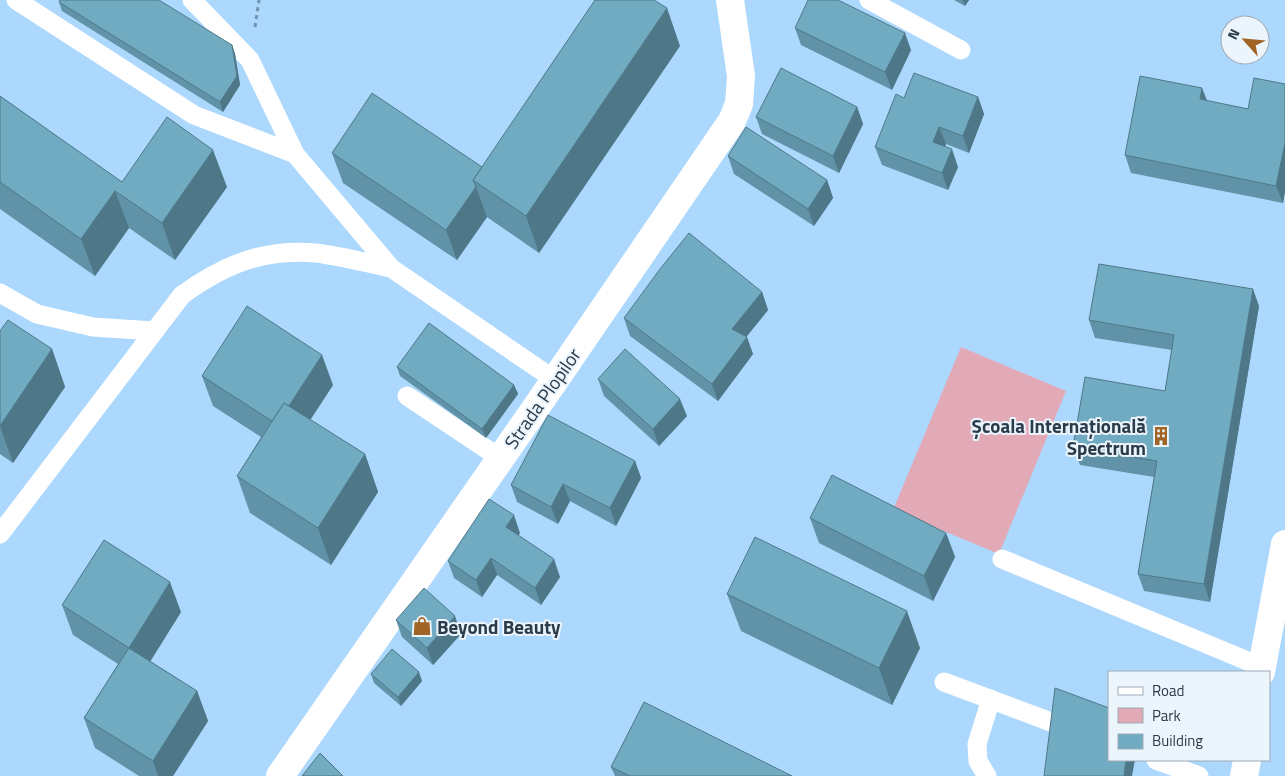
<svg xmlns="http://www.w3.org/2000/svg" width="1285" height="776" font-family="'Titillium Web',sans-serif">
<rect width="100%" height="100%" fill="#acd8fd"/>
<polygon fill="#e2a9b6" points="961,347 1066,391 999,554 893,510"/>
<g fill="none" stroke-linecap="round" stroke-linejoin="round">
<polyline stroke="#7292ad" stroke-width="3" stroke-dasharray="4 4" stroke-linecap="butt" points="255,27 259,0"/>
<g stroke="#fff" stroke-width="19">
<polyline points="16,0 194,115 295,154"/>
<polyline points="192,0 250,60 295,154 391,268 555,380"/>
<polyline points="869,0 961,50"/>
<polyline points="0,293 37,314 93,327 154,331"/>
<polyline points="407,396 500,458"/>
<path d="M 0,534 L 182,295 C 224,265 263,248 316,253 C 341,256 367,263 391,268"/>
<polyline points="1002,559 1262,667"/>
<polyline points="944,682 1059,725"/>
<polyline points="1156,760 1199,776"/>
<polyline points="987,776 978,761 977,744 991,699"/>
</g>
<polyline stroke="#fff" stroke-width="28" points="280,776 555,380 732,121 739,104 741,76 730,0"/>
<g stroke="#fff" stroke-width="28">
<polyline points="1261,672 1285,544"/>
<polyline points="1244,776 1247,760"/>
</g>
</g>
<g fill="#6093a7">
<polygon points="954,0 969,0 965,6"/>
<polygon points="59,2 232,45 235,54 240,85 223,112 62,11"/>
<polygon points="795,28 911,50 892,90 801,45"/>
<polygon points="680,46 539,253 487,217 457,260 343,183 332,153 482,167"/>
<polygon points="1285,84 1285,191 1283,203 1131,173 1125,155 1207,101 1248,109"/>
<polygon points="0,96 122,182 227,187 175,260 129,228 95,276 0,209"/>
<polygon points="978,97 984,114 969,153 946,144 945,147 958,167 948,190 882,165 875,147 904,98"/>
<polygon points="857,107 863,124 839,173 762,134 756,117"/>
<polygon points="728,156 827,180 833,198 814,226 734,174"/>
<polygon points="762,292 768,310 746,337 753,354 718,401 630,336 624,318"/>
<polygon points="1259,306 1210,602 1144,591 1138,574 1154,477 1080,465 1073,447 1165,391 1172,350 1095,338 1089,320"/>
<polygon points="0,331 52,349 65,387 13,463 0,454"/>
<polygon points="397,367 514,385 518,394 486,438 400,376"/>
<polygon points="202,376 333,385 310,420 365,454 378,492 331,565 250,513 237,476 261,437 213,406"/>
<polygon points="598,379 687,416 659,446 604,396"/>
<polygon points="635,461 641,478 616,526 570,501 558,524 517,502 511,485"/>
<polygon points="810,518 946,533 955,557 933,601 819,543"/>
<polygon points="520,533 518,536 560,577 541,605 497,575 482,597 454,578 448,561"/>
<polygon points="727,594 920,648 892,705 741,631"/>
<polygon points="62,605 181,612 150,661 197,691 208,721 173,776 139,776 95,748 84,718 118,664 73,635"/>
<polygon points="396,620 461,634 433,665 402,637"/>
<polygon points="371,674 422,681 401,706 374,683"/>
<polygon points="611,767 792,776 615,776"/>
</g>
<g fill="#4e7888">
<polygon points="963,0 969,0 965,6"/>
<polygon points="667,8 680,46 539,253 526,216"/>
<polygon points="905,33 911,50 892,90 885,72"/>
<polygon points="232,45 235,54 240,85 223,112 220,102"/>
<polygon points="1202,88 1209,105 1200,99"/>
<polygon points="978,97 984,114 969,153 963,136"/>
<polygon points="857,107 863,124 839,173 833,156"/>
<polygon points="939,127 946,144 940,160 933,142"/>
<polygon points="1285,143 1285,191 1283,203 1276,186"/>
<polygon points="952,149 958,167 948,190 942,173"/>
<polygon points="213,150 227,187 175,260 162,223"/>
<polygon points="827,180 833,198 814,226 808,209"/>
<polygon points="476,187 487,217 457,260 446,230"/>
<polygon points="115,191 129,228 95,276 81,239"/>
<polygon points="1253,289 1259,306 1210,602 1204,584"/>
<polygon points="762,292 768,310 739,346 732,329"/>
<polygon points="747,337 753,354 718,401 712,384"/>
<polygon points="52,349 65,387 13,463 0,426"/>
<polygon points="322,355 333,385 288,454 277,424"/>
<polygon points="514,385 518,394 486,438 482,429"/>
<polygon points="680,399 687,416 659,446 653,429"/>
<polygon points="365,454 378,492 331,565 318,528"/>
<polygon points="635,461 641,478 616,526 610,508"/>
<polygon points="563,484 570,501 558,524 551,507"/>
<polygon points="514,515 520,533 512,545 506,527"/>
<polygon points="946,533 955,557 933,601 924,576"/>
<polygon points="491,558 497,575 482,597 476,580"/>
<polygon points="554,559 560,577 541,605 535,588"/>
<polygon points="170,582 181,612 140,678 129,648"/>
<polygon points="907,611 920,648 892,705 879,668"/>
<polygon points="455,616 461,634 433,665 427,648"/>
<polygon points="419,672 422,681 401,706 398,697"/>
<polygon points="197,691 208,721 173,776 158,776 153,761"/>
<polygon points="1126,760 1135,760 1132,776 1124,776"/>
</g>
<g fill="#70abc2" stroke="#4e7888">
<polygon points="60,0 159,0 232,45 237,76 220,102 59,2"/>
<polygon points="595,0 654,0 667,8 526,216 473,180"/>
<polygon points="808,0 838,0 905,33 885,72 795,28"/>
<polygon points="781,68 857,107 833,156 756,117"/>
<polygon points="914,73 978,97 963,136 939,127 933,142 952,149 942,173 875,147 896,94 904,98"/>
<polygon points="1140,76 1202,88 1200,99 1248,109 1254,78 1285,84 1285,143 1276,186 1125,155"/>
<polygon points="372,93 482,167 473,180 476,187 446,230 332,153"/>
<polygon points="0,96 122,182 167,117 213,150 162,223 115,191 81,239 0,182"/>
<polygon points="746,127 827,180 808,209 728,156"/>
<polygon points="689,233 762,292 732,329 747,337 712,384 624,318 660,269"/>
<polygon points="1099,264 1253,289 1204,584 1138,574 1157,461 1073,447 1085,377 1165,391 1174,335 1089,320"/>
<polygon points="247,306 322,355 289,406 284,403 272,421 202,376"/>
<polygon points="8,320 52,349 0,426 0,331"/>
<polygon points="429,323 514,385 482,429 397,367"/>
<polygon points="625,349 680,399 653,429 598,379"/>
<polygon points="284,403 365,454 318,528 237,476"/>
<polygon points="548,415 635,461 610,508 563,484 551,507 511,485"/>
<polygon points="832,475 946,533 924,576 810,518"/>
<polygon points="489,499 514,515 506,527 554,559 535,588 491,558 476,580 448,561"/>
<polygon points="755,537 907,611 879,668 727,594"/>
<polygon points="104,540 170,582 129,648 62,605"/>
<polygon points="424,588 455,616 427,648 396,620"/>
<polygon points="129,648 197,691 153,761 84,718"/>
<polygon points="392,649 419,672 398,697 371,674"/>
<polygon points="1055,688 1109,708 1109,760 1126,760 1124,776 1044,776"/>
<polygon points="644,702 792,776 630,776 611,767"/>
<polygon points="320,753 343,776 302,776"/>
</g>
<defs>
<g id="building-bare" transform="scale(1.5)"><path d="M-4-6H4V6H1V3H-1V6H-4ZM-2.5-4.3h1.7v1.8h-1.7ZM.8-4.3h1.7v1.8H.8ZM-2.5-1h1.7V.8h-1.7ZM.8-1h1.7V.8H.8Z" fill="#a06525" stroke="#ecf4fc" stroke-width="2.5" paint-order="stroke"/></g>
<g id="shop-bare" transform="scale(1.5)"><path d="M-5-2.5h2.3a2.7 3.5 0 0 1 5.4 0H5L5.5 6h-11ZM-1.5-2.5h3a1.5 2.3 0 0 0-3 0Z" fill="#a06525" stroke="#ecf4fc" stroke-width="2.5" paint-order="stroke"/></g>
</defs>
<g fill-rule="evenodd">
<use href="#building-bare" x="1161" y="436"/>
<use href="#shop-bare" x="422" y="626"/>
</g>
<g text-anchor="middle" dominant-baseline="central" stroke-width="4" stroke-linejoin="round" paint-order="stroke">
<g font-size="19" fill="#2a3c4b" stroke="#ecf4fc">
<text transform="translate(542 398) rotate(-55)">Strada Plopilor</text>
</g>
<g font-size="19" font-weight="bold" fill="#2a3c4b" stroke="#ecf4fc" text-anchor="end">
<text x="1146" y="425">Școala Internațională<tspan x="1146" dy="22">Spectrum</tspan></text>
<text x="437" y="626" text-anchor="start">Beyond Beauty</text>
</g>
</g>
<rect x="1108" y="671" width="162" height="90" fill="#ecf4fc" stroke="#9eaab5"/>
<rect x="1118" y="687" width="25" height="8" fill="#ffffff" stroke="#9eaab5"/>
<text x="1152" y="696" font-size="15" fill="#2a3c4b">Road</text>
<rect x="1118" y="708" width="25" height="15" fill="#e2a9b6" stroke="#9eaab5"/>
<text x="1152" y="721" font-size="15" fill="#2a3c4b">Park</text>
<rect x="1118" y="734" width="25" height="15" fill="#70abc2" stroke="#9eaab5"/>
<text x="1152" y="746" font-size="15" fill="#2a3c4b">Building</text>
<g transform="translate(1245 40) rotate(297)"><circle r="24" fill="#ecf4fc" stroke="#9eaab5"/>
<path d="M0-4L9 19L0 12L-9 19Z" fill="#a06525"/>
<text y="-8" font-size="14" font-weight="bold" text-anchor="middle" fill="#2a3c4b">N</text>
</g>
</svg>
